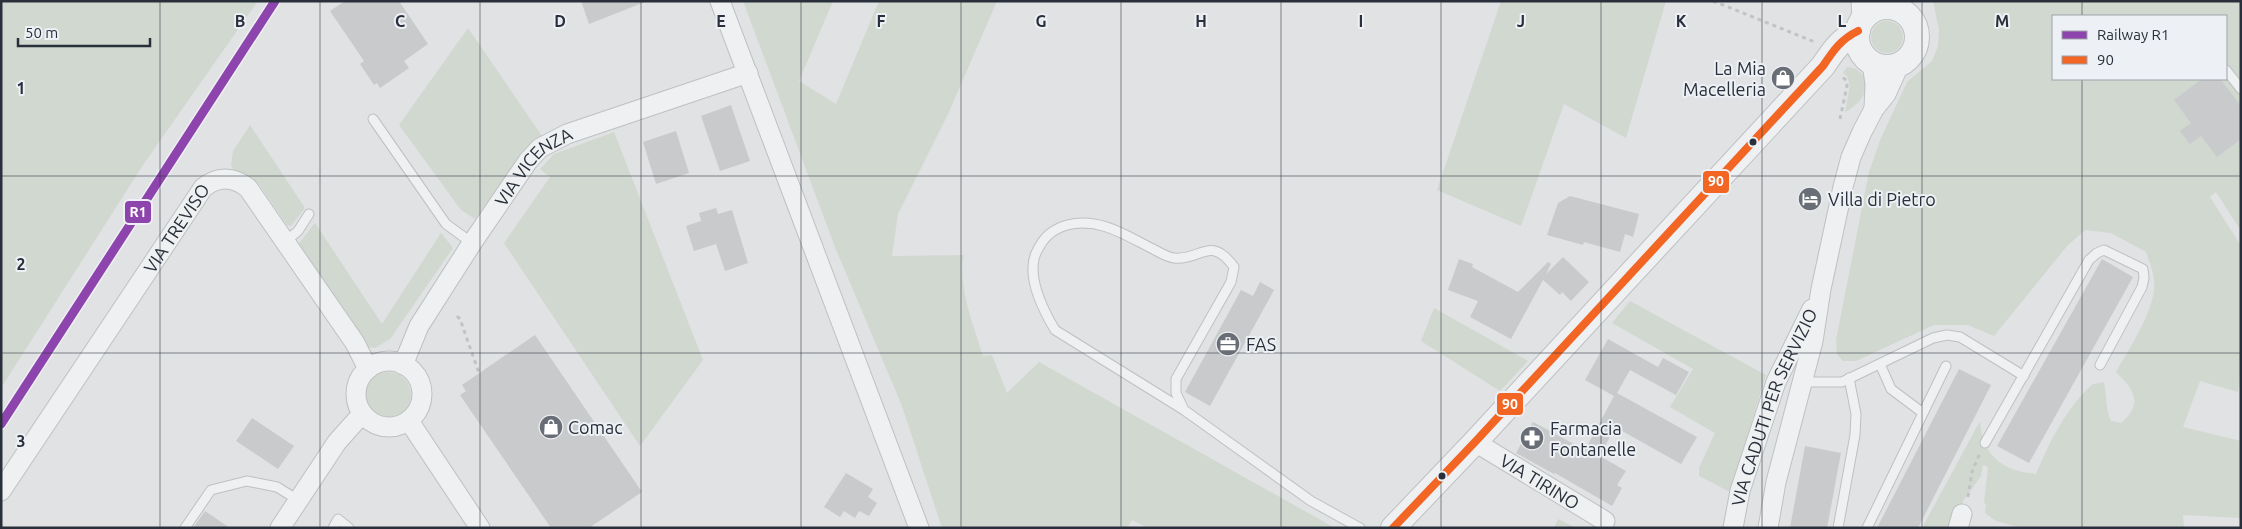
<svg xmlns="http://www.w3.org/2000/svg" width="2242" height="529" font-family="Ubuntu,sans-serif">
<rect width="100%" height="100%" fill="#e0e2e4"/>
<g fill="#d1d8d0" fill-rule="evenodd">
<polygon points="1,1 258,1 143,165 1,388"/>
<path d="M 743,1 L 833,1 L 799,81 L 836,104 L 879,1 L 997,1 L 949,112 L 898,214 L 892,256 L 964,255 C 957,285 974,327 983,356 L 992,355 L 1007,393 L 1039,362 L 1335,528 L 1148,528 L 1132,520 L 1127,528 L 942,528 L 902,406 L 835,247 Z"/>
<polygon points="1501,1 1666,1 1626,138 1564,104 1521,226 1437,190"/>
<path d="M 1933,1 L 2241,1 L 2241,231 L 2216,192 L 2210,197 L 2241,246 L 2241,364 L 2238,392 L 2200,381 L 2183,427 L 2241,441 L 2241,518 L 2183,515 L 2184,528 L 2022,528 L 1996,521 L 1985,513 L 1986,504 L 1984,503 L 1988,467 L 1983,465 L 1981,476 L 1963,501 L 1955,528 L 1922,528 L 1980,421 C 1982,456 2003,471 2036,474 C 2049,443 2067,406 2093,384 L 2104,382 C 2107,396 2105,409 2111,421 L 2121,423 C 2144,403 2134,390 2116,372 C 2129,349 2158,306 2154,279 C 2153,270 2149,261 2146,252 L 2111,233 L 2085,230 L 2067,246 L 1994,336 L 1968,325 L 1934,325 L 1856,361 L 1843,361 L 1837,354 L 1836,340 L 1869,172 L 1881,138 L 1907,82 L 1932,61 L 1938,46 L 1939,30 ZM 2053,16 L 2226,16 L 2226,79 L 2053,79 Z"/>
<circle cx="1887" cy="37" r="16"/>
<polygon points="468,28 542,136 521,156 475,219 461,210 399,125"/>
<path d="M 1847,67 C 1862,67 1871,83 1863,96 C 1859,103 1851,108 1845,113 L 1850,85 L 1847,76 L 1843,73 Z"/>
<polygon points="250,125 305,208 291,226 287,225 258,183 253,185 244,174 234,171 231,165 233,151"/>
<polygon points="614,132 703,360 640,446 504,243 550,177 540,169 554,154"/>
<polygon points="315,223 382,324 441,233 453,248 390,339 375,348 368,347 364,343 297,246"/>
<polygon points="1630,301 1766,375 1730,492 1699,476 1699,468 1715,433 1670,407 1693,369 1612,323"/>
<polygon points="1434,308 1528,361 1500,391 1421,341"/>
<circle cx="388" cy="395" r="23"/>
<polygon points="1558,519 1576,528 1554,528"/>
</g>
<g fill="#c8cacc">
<polygon points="345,1 399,1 428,44 404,61 409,68 380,88 377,83 374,85 360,64 364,61 330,11"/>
<polygon points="581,1 645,1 645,2 589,24"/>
<polygon points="2202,79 2220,79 2241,106 2241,139 2217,157 2201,136 2190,144 2180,131 2191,123 2174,100"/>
<polygon points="731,105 750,161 720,171 701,116"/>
<polygon points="676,131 689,173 656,184 643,142"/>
<polygon points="1570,196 1639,214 1633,237 1625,234 1620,252 1584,242 1583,245 1547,235 1558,203"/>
<polygon points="716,208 718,214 732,210 748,263 725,271 716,244 694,251 686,226 701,221 699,213"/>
<polygon points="1563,257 1589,282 1571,301 1562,292 1560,295 1543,280 1511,339 1470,317 1478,301 1448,290 1459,259 1473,264 1472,267 1518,292 1548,262 1551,264 1546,274"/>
<polygon points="2102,259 2133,277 2029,463 1997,446"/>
<polygon points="1260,282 1274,290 1210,406 1185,392 1241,290 1253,296"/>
<polygon points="535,335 642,492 589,528 551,528 460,395 466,391 462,385"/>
<polygon points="1608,339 1658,367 1663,358 1689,372 1676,395 1630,370 1617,393 1697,437 1681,464 1615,427 1600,456 1626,471 1617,485 1622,488 1612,506 1555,473 1554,474 1516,453 1533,422 1585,450 1614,396 1585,380"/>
<polygon points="1959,369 1991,385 1918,528 1877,528"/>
<polygon points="252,418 294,446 278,469 236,441"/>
<polygon points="1805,446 1841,453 1827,528 1790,528"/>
<polygon points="846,473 873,489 868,497 877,503 869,516 859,511 855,518 844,511 840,517 824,507"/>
<polygon points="205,511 230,528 193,528"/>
</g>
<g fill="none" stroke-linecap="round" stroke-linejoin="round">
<g stroke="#bec0c2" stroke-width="11">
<g id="service">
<polyline points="2226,70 2241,89"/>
<polyline points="373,119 446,224 472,243"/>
<polyline points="285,242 298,231 309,214"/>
<polyline points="1880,364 1891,389 1923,413"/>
<polyline points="1802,382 1842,382 1933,338 1947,335 1960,337 2024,376"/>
<path d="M 1184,410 L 1176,393 L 1176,379 L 1231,282 L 1234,267 C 1210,234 1201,261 1174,258 C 1166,257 1159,252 1153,249 C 1125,235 1099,217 1067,225 C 1051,230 1044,237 1037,251 C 1025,274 1043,310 1055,330 L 1184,410 L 1311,501 L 1360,528"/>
<polyline points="1985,443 2089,260 2097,253 2104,250 2143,269 2144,278 2142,287 2100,365"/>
<polyline points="185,528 211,490 247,481 277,487 298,500"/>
<polyline points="333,528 338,519 349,528"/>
<polyline points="1838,528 1855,435 1856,414 1849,378"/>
<polyline points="1867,528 1946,366"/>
</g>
</g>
<g stroke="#bec0c2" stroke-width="21">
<g id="minor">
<polyline points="720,1 919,528"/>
<polyline points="1861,1 1862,21"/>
<polyline points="1872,63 1875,84 1874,109"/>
<circle cx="389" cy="394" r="33"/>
<path id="s1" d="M 403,365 L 419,326 L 472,243 L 528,161 L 540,148 L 567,134 L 748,73"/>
<polyline points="409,421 480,528"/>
<path id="s2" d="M 1475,442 L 1605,521"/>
<path id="s3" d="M 1,491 L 203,188 C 217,176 233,176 248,188 L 355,343 L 368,369"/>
<polyline points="280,528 337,442 362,414"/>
<path id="s4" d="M 1733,528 L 1740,491 L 1776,382 L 1812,309"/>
<polyline points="1768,528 1776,482 1813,341 1821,289 1843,187 1851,157 1862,132 1874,109 1886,94 1900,63"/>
<polyline points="1958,528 1962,514"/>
</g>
</g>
<g stroke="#bec0c2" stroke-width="26">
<g id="tertiary">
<circle cx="1887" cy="37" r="30"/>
<path d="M 1393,528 L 1475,442 L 1823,66 C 1833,51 1841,39 1858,31"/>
</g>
</g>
<g stroke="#c1c3c5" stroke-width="3" stroke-dasharray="4 4" stroke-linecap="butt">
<polyline points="1713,1 1815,42"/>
<polyline points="1840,119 1847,86 1847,81 1841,76"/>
<polyline points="457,316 460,319 479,373"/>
<polyline points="1968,497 1972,472 1980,453"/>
</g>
<use href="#service" stroke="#eef0f1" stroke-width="9"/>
<use href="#minor" stroke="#eef0f1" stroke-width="19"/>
<use href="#tertiary" stroke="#eef0f1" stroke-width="24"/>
<g stroke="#edf0f4" stroke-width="11">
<path id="bus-1" d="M 1393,528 L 1475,442 L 1823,66 C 1833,51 1841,39 1858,31"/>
</g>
<use href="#bus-1" stroke="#f26522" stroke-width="8"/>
<g stroke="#edf0f4" stroke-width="12">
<polyline id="rail-1" points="1,424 275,1"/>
</g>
<use href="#rail-1" stroke="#8e44ad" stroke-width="9"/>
</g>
<path fill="none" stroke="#29303b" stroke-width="1" stroke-opacity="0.55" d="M 160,1 L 160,528M 320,1 L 320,528M 480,1 L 480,528M 641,1 L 641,528M 801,1 L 801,528M 961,1 L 961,528M 1121,1 L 1121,528M 1281,1 L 1281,528M 1441,1 L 1441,528M 1601,1 L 1601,528M 1762,1 L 1762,528M 1922,1 L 1922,528M 2082,1 L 2082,16M 2082,79 L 2082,528M 1,176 L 2241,176M 1,353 L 2241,353"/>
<defs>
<g id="shop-disc" transform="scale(1.25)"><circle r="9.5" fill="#696e76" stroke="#edf0f4"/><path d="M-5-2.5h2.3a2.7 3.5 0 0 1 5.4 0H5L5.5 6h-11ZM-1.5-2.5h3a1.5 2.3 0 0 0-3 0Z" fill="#fff"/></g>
<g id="hotel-disc" transform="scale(1.25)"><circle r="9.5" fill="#696e76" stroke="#edf0f4"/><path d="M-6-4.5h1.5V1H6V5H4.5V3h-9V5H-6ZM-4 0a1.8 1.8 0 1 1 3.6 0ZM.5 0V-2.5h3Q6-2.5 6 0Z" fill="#fff"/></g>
<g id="office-disc" transform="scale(1.25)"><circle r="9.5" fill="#696e76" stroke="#edf0f4"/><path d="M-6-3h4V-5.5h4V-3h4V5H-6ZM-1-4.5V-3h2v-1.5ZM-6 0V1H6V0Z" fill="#fff"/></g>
<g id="pharmacy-disc" transform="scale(1.25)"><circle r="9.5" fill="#696e76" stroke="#edf0f4"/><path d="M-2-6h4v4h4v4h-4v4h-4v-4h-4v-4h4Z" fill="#fff"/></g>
</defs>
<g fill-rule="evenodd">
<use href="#shop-disc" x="1783" y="78"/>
<use href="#hotel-disc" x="1810" y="199"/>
<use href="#office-disc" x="1228" y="344"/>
<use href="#shop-disc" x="551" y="427"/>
<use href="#pharmacy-disc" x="1532" y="438"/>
</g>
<g fill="#29303b" stroke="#edf0f4" stroke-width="2">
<circle cx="1753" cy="142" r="4.5"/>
<circle cx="1442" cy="476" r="4.5"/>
</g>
<g text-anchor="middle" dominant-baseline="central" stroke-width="4" stroke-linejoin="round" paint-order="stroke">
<g font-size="18" fill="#29303b" stroke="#edf0f4" text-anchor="start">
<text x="1766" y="68" text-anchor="end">La Mia<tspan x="1766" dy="21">Macelleria</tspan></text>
<text x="1828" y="199">Villa di Pietro</text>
<text x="1246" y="344">FAS</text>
<text x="568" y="427">Comac</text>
<text x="1550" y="428">Farmacia<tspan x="1550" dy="21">Fontanelle</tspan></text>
</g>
<g font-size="18" fill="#29303b" stroke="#edf0f4">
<text stroke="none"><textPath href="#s1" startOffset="240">VIA VICENZA</textPath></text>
<text stroke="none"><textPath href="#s3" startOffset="316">VIA TREVISO</textPath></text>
<text stroke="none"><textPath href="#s4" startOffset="128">VIA CADUTI PER SERVIZIO</textPath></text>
<text stroke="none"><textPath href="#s2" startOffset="76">VIA TIRINO</textPath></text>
</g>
</g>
<g font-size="16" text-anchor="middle" font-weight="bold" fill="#29303b" stroke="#edf0f4" stroke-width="4" stroke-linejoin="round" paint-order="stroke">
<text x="240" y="27">B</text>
<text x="400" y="27">C</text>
<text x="560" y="27">D</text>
<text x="721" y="27">E</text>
<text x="881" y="27">F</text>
<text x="1041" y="27">G</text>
<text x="1201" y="27">H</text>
<text x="1361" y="27">I</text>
<text x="1521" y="27">J</text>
<text x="1681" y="27">K</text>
<text x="1842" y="27">L</text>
<text x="2002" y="27">M</text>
<text x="21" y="94">1</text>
<text x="21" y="270">2</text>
<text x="21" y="447">3</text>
</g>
<g stroke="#edf0f4" stroke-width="2">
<rect x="1702" y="170" width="28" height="24" rx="5" fill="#f26522"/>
<rect x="124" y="200" width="28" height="24" rx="5" fill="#8e44ad"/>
<rect x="1496" y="392" width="28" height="24" rx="5" fill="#f26522"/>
</g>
<g font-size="14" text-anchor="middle" font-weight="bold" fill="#fff">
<text x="1716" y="186">90</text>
<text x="138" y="217">R1</text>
<text x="1510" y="409">90</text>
</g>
<rect width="2242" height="529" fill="none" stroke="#29303b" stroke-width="5"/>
<rect x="2052" y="15" width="175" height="65" fill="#edf0f4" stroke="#9fa3aa"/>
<rect x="2062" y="31" width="25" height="8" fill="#8e44ad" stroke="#9fa3aa"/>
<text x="2097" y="40" font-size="15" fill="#29303b">Railway R1</text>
<rect x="2062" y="56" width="25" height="8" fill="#f26522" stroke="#9fa3aa"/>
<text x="2097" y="65" font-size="15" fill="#29303b">90</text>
<path d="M18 38v8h132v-8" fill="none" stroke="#29303b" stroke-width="2.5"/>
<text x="25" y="38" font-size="15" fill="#29303b" stroke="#edf0f4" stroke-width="4" paint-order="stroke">50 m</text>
</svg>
